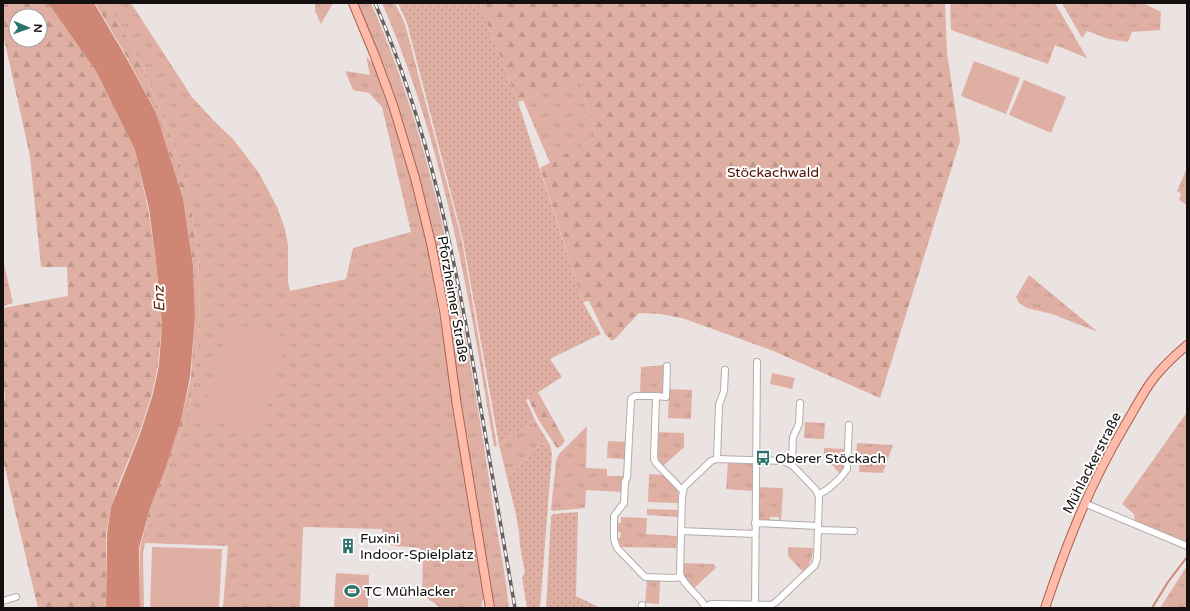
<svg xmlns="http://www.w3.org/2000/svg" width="1190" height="611" font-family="'Varela Round',sans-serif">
<defs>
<pattern id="grass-tufts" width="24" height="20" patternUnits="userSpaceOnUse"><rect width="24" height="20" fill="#e0afa3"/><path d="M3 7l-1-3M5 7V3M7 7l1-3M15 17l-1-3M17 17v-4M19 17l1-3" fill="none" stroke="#bf968b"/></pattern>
<pattern id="forest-firs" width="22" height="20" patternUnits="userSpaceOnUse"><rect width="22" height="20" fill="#e0afa3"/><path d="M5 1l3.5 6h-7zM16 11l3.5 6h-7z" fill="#bf968b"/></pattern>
<pattern id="garden-dots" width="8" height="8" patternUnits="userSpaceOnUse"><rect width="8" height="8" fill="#e0afa3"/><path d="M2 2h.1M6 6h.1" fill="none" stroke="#bf968b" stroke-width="1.8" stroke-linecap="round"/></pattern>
</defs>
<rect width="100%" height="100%" fill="#ebe3e1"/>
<g fill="url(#grass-tufts)">
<path d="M 105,3 L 131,3 L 192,97 L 214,121 L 233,139 L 259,173 L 277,207 L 285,229 L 288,245 L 288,281 L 290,291 L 346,279 L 353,248 L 411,232 L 382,107 L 369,93 L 353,90 L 345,71 L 370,75 L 366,56 L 376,67 L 386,94 L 414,190 L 427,242 L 443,336 L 453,407 L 481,571 L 484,594 L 481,608 L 440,608 C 435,602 428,600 422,594 L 423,557 L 420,548 L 395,546 L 384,542 L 382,529 L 303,527 L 300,608 L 223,608 L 228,546 L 145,543 L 149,522 L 189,408 L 195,373 L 198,340 L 200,300 L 198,256 L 189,193 L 177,155 L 142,65 L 115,17 Z"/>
<polygon points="315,3 333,3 321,24 315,11"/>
<path d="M 358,3 L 371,3 C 427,131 453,261 476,398 C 483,438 489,478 495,518 C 500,548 506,578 509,608 L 493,608 L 434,240 L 421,187 L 393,91 Z"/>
<path d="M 382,3 L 395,3 L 405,24 L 462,241 L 497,446 L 494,447 C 469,295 444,145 382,3 Z"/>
<polygon points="950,3 1055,3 1087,58 1055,45 1048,64 951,30"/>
<polygon points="1062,3 1143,3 1161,12 1160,30 1132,32 1128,42 1109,39 1087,31 1082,38"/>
<polygon points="580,79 596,137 550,163 523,100"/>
<polygon points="1187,168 1187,205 1179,200 1181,194 1177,191"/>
<polygon points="3,260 13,303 3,306"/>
<polygon points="1029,275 1098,332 1052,314 1027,308 1019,303 1016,297"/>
<polygon points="665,365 664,394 640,393 641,367"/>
<polygon points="669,389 692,390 691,419 668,418"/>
<polygon points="1187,412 1187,543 1135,521 1134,514 1122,504"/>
<polygon points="535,420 550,445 541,443 507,478 499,445"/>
<polygon points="805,422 825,423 824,439 804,438"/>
<polygon points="587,426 586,468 607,469 607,476 623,476 622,492 586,490 585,508 553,511 551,510 556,461 559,454"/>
<path d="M 658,432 L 684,433 L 684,447 L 663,466 C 654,456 657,444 658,432 Z"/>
<polygon points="608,441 627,442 626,459 607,458"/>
<polygon points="857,443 893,445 883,473 859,472 860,453 856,453"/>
<polygon points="824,448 846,449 845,468 840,474 824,456"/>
<polygon points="728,463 753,464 753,491 726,489"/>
<polygon points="649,474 664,475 678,490 678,503 648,502"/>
<polygon points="759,487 783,488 781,522 779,522 779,517 770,517 770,521 758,521"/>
<polygon points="647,509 678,510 678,517 647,515"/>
<polygon points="621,517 647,518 646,534 677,536 676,548 620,547 616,538 620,538 621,532 616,532 617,523 621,523"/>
<path d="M 788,547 L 813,548 C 812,559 811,564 803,572 L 788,556 Z"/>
<polygon points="684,563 714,564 716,568 694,588 684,575"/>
<polygon points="1187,566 1187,608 1160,608 1185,569"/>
<polygon points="647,580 660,581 659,604 645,603"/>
</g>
<g fill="url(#forest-firs)" fill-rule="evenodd">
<path d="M 3,3 L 48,3 L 96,71 L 135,150 L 148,209 L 156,262 L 162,324 L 158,365 L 152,394 L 139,434 L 119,483 L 111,507 L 106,534 L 106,608 L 38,608 L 3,460 L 3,402 L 5,398 L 3,379 L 3,308 L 68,296 L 67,267 L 41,267 L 30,156 L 3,34 ZM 16,16 L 40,16 L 40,40 L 16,40 Z"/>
<polygon points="95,3 105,3 115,17 142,65 177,155 189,193 198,256 200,300 198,340 195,373 189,408 149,522 143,554 144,608 140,608 140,548 150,508 166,467 181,420 191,377 195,317 193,264 183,197 156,113 128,59"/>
<polygon points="479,3 945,3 947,53 960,141 880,398 771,350 682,318 660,314 639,313 615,339 612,341 605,334 589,301 583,302 540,168 596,137 580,79 518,102"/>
<polygon points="538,392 565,441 560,447 557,448 538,419 528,398"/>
</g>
<g fill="url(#garden-dots)">
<polygon points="398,3 479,3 518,102 583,302 601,334 550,359 562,377 526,400 535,420 499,445 463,240 407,23"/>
<polygon points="541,443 550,445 552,454 540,608 527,608 522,577 525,573 520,546 519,531 515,510 507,478"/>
<polygon points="578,512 576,596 601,608 546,608 551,516 553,514"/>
</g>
<g fill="#e0afa3">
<polygon points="974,61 1020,78 1006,114 961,96"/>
<polygon points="1024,80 1066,97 1051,133 1009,115"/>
<polygon points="229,321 287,338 260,431 202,415"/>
<polygon points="772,373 795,378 792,389 770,384"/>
<polygon points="152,547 222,549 219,608 150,608"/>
<polygon points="336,573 369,575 368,608 334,608"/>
</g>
<polygon fill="#d08674" points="48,3 94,3 127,59 156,113 183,198 193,265 195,318 190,377 181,420 166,467 150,508 139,548 140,608 106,608 107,534 111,507 140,434 153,394 159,365 162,324 156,262 149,209 135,150 96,71"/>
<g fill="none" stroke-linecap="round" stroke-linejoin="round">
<polyline stroke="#d08674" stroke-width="2" points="1152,608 1168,582 1187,557"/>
<g stroke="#b4acaa" stroke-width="8">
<g id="minor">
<polyline points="656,396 666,397 667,366"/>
<polyline points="717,459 719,405 724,391 725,370"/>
<polyline points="790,463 792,458 793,437 799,424 800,403"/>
<path d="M 818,494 C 827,492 842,477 847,469 L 849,425"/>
<polyline points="1084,503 1187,546"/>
<polyline points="755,523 818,526"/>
<polyline points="818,530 854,531"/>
<polyline points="681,531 755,534"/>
<polyline points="681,577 673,578 645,577 617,548 614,539 614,516 624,503 625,482 627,477 631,399 635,396 656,396 654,459 656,463 683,491"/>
<polyline points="3,601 16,597"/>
<path d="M 706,607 L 711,604 L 717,604 L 771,605 L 776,602 L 815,565 L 817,558 L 819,496 L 815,489 L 792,465 L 783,461 L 717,459 L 711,461 L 687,484 L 684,487 L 682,497 L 680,574 C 685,588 700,595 706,608"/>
<polyline points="642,608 642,605"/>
<polyline points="755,608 757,362"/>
</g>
</g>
<g stroke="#ab614f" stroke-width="10">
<g id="major">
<polyline points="353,3 375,56 393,105 415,178 431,243 444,310 457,406 490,608"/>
<path d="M 1045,608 C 1067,543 1089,486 1124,427 C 1133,412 1141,396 1151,382 C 1161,368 1174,356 1187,345"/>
</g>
</g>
<use href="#minor" stroke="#fff" stroke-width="6"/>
<use href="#major" stroke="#febbaa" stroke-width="8"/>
<g stroke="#676260" stroke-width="3.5">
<path id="rail" d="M 375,3 C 430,130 456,263 479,398 C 491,468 503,538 515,608"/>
</g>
<use href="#rail" stroke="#fff" stroke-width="2" stroke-dasharray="6" stroke-linecap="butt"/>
</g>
<defs>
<g id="bus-bare" transform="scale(1.2)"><path d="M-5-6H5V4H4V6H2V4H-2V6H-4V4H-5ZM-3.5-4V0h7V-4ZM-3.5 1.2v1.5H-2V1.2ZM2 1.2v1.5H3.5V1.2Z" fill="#2b726a" stroke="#fff" stroke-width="2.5" paint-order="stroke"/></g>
<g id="building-bare" transform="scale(1.2)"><path d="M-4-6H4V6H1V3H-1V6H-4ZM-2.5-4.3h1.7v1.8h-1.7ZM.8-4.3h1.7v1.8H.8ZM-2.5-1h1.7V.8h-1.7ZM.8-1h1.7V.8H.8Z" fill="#2b726a" stroke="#fff" stroke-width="2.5" paint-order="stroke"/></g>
<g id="stadium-bare" transform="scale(1.2)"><path d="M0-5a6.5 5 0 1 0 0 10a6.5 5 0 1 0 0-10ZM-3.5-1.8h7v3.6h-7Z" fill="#2b726a" stroke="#fff" stroke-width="2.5" paint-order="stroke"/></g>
</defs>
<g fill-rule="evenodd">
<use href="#bus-bare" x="763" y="458"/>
<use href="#building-bare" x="348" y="546"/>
<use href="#stadium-bare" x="352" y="591"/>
</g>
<g text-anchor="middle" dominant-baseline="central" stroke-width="4" stroke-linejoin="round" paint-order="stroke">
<g font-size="14" fill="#521002" stroke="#fff">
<text x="773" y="172">Stöckachwald</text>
</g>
<g font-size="14" fill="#13100f" stroke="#fff">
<text transform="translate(453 299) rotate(80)">Pforzheimer Straße</text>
<text transform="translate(1092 463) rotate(-63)">Mühlackerstraße</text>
</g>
<g font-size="14" fill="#13100f" stroke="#fff" text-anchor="start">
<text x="775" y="458">Oberer Stöckach</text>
<text x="360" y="538">Fuxini<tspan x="360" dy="16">Indoor-Spielplatz</tspan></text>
<text x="364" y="591">TC Mühlacker</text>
</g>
<g font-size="15" font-style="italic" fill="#601e0e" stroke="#fff">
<text transform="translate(159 299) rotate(-92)">Enz</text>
</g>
</g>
<rect width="1190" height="611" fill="none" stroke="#13100f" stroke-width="8"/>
<g transform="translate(28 28) rotate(92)"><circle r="19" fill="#ffffff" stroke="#a19f9f"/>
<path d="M0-3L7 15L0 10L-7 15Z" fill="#2b726a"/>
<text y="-6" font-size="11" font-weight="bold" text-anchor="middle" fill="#13100f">N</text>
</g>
</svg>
